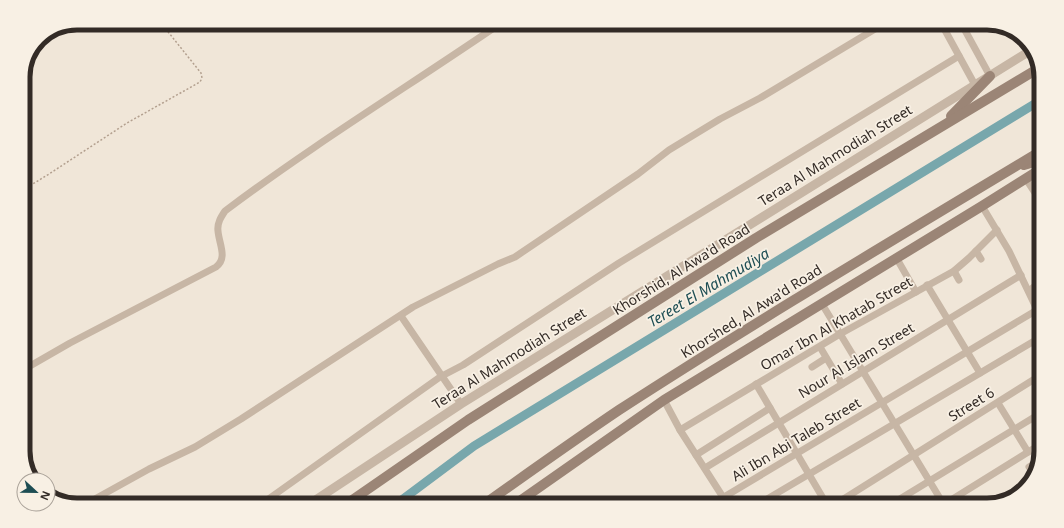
<svg xmlns="http://www.w3.org/2000/svg" width="1064" height="528" font-family="'Noto Sans',sans-serif">
<rect width="100%" height="100%" fill="#f0e6d8"/>
<g fill="none" stroke-linecap="round" stroke-linejoin="round">
<polyline stroke="#78a7ac" stroke-width="9" points="395,505 474,446 1041,100"/>
<polyline stroke="#b3a08f" stroke-width="1.5" stroke-dasharray="2 2" stroke-linecap="butt" points="23,190 49,174 127,123 200,82 202,78 201,73 161,23"/>
<g stroke="#c7b6a5" stroke-width="7">
<polyline points="941,23 975,85"/>
<polyline points="961,23 990,76"/>
<polyline points="1026,179 1041,202"/>
<polyline points="982,206 1009,251 1041,318"/>
<polyline points="976,251 981,259"/>
<polyline points="897,259 916,292"/>
<polyline points="954,271 959,280"/>
<polyline points="927,285 980,373"/>
<polyline points="1029,291 1041,281"/>
<polyline points="822,304 944,505"/>
<polyline points="401,316 461,404"/>
<polyline points="820,347 842,384"/>
<polyline points="812,367 826,358"/>
<path d="M 23,370 L 70,343 L 216,267 C 228,258 219,244 218,231 C 217,223 221,217 225,211 C 314,144 409,86 501,23"/>
<polyline points="756,384 827,505"/>
<polyline points="664,400 680,430 728,505"/>
<polyline points="998,403 1028,452"/>
<polyline points="680,430 840,334 954,271 969,258 997,230"/>
<polyline points="696,455 770,408"/>
<polyline points="1029,467 1039,461"/>
<polyline points="705,468 1021,275"/>
<polyline points="724,497 1037,310"/>
<polyline points="84,505 149,469 195,447 241,419 413,307 498,264 515,257 638,174 669,150 720,119 760,98 885,23"/>
<polyline points="260,505 440,377 463,365 619,263 959,56"/>
<polyline points="757,505 1041,337"/>
<polyline points="834,505 1041,375"/>
<polyline points="890,505 1041,413"/>
<polyline points="943,505 1041,444"/>
</g>
<polyline stroke="#c7b6a5" stroke-width="9" points="308,505 461,404 1033,49"/>
<g stroke="#9b8576" stroke-width="10">
<polyline points="951,116 990,76"/>
<polyline points="1024,165 1041,160"/>
<polyline points="345,505 468,420 756,238 1039,68"/>
<path d="M 483,505 C 528,473 573,441 619,410 C 758,320 900,236 1041,151"/>
<polyline points="514,505 664,400 982,206 1041,169"/>
</g>
</g>
<g text-anchor="middle" dominant-baseline="central" stroke-width="3.5" stroke-linejoin="round" paint-order="stroke">
<g font-size="14" fill="#332b26" stroke="#f8f0e4">
<text transform="translate(835 155) rotate(-32)">Teraa Al Mahmodiah Street</text>
<text transform="translate(681 269) rotate(-32)">Khorshid, Al Awa'd Road</text>
<text transform="translate(751 311) rotate(-32)">Khorshed, Al Awa'd Road</text>
<text transform="translate(836 323) rotate(-30)">Omar Ibn Al Khatab Street</text>
<text transform="translate(509 358) rotate(-32)">Teraa Al Mahmodiah Street</text>
<text transform="translate(856 360) rotate(-31)">Nour Al Islam Street</text>
<text transform="translate(971 404) rotate(-32)">Street 6</text>
<text transform="translate(796 439) rotate(-31)">Ali Ibn Abi Taleb Street</text>
</g>
<g font-size="15" font-style="italic" fill="#1d4d53" stroke="#f8f0e4">
<text transform="translate(708 287) rotate(-31)">Tereet El Mahmudiya</text>
</g>
</g>
<path d="M0 0H1064V528H0ZM77 30H987A47 47 0 0 1 1034 77V451A47 47 0 0 1 987 498H77A47 47 0 0 1 30 451V77A47 47 0 0 1 77 30Z" fill="#f8f0e4" fill-rule="evenodd"/>
<path fill="none" stroke="#332b26" stroke-width="5" d="M77 30H987A47 47 0 0 1 1034 77V451A47 47 0 0 1 987 498H77A47 47 0 0 1 30 451V77A47 47 0 0 1 77 30Z"/>
<g transform="translate(36 492) rotate(112)"><circle r="19" fill="#f8f0e4" stroke="#a9a198"/>
<path d="M0-3L7 15L0 10L-7 15Z" fill="#1d4d53"/>
<text y="-6" font-size="11" font-weight="bold" text-anchor="middle" fill="#332b26">N</text>
</g>
</svg>
